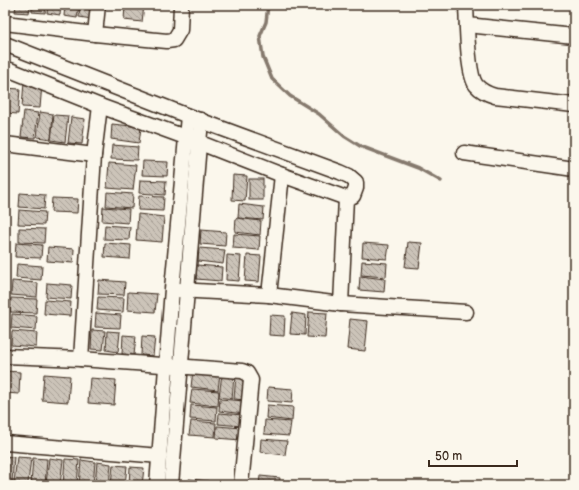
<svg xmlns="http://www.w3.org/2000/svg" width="579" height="490" font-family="'Balsamiq Sans',sans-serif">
<defs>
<pattern id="building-back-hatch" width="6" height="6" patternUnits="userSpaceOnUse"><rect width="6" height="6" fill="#ccc4b9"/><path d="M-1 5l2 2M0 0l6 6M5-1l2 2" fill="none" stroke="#a79f96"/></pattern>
</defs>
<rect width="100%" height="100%" fill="#fbf7ec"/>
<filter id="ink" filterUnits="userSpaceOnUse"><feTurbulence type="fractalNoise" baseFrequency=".025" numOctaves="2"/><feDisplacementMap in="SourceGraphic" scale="8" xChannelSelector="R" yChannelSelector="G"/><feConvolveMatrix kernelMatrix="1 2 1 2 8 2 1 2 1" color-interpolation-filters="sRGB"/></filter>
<g filter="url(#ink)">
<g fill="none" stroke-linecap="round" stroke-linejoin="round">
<polyline stroke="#85796d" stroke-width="3.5" points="268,5 266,22 260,36 263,57 272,79 290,96 319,114 344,136 360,146 418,168 441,181"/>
</g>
<g fill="url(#building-back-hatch)" stroke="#3b2a1e">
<polygon points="16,5 30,5 29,13 15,12"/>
<polygon points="32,5 46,5 45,13 32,12"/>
<polygon points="48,5 61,5 60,15 47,13"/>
<polygon points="65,5 79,5 77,18 64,16"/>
<polygon points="80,5 94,5 92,19 79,17"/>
<polygon points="125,5 144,5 142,22 124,20"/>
<polygon points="24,82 42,84 40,108 22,107"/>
<polygon points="5,88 20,89 18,114 5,113"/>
<polygon points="24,111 38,113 35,138 21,137"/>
<polygon points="40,112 53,114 51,139 37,137"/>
<polygon points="54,115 68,116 65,142 51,140"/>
<polygon points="71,117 85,119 82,144 68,143"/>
<polygon points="112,124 141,127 139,143 111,139"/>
<polygon points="112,145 138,147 137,160 111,159"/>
<polygon points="143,161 168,162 167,176 142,175"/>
<polygon points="109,163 136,165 133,190 107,188"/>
<polygon points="233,175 247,176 245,201 232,200"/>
<rect x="249" y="179" width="14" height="21"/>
<polygon points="140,180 166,181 165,195 139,193"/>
<polygon points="107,192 133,194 132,208 106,206"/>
<polygon points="20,193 45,195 44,209 19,207"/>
<polygon points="139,196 164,197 163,211 138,210"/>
<polygon points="52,198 78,199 77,213 51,212"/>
<polygon points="239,204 264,207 263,220 238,218"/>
<polygon points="103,207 129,209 128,223 102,221"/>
<polygon points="19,210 45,212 44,225 18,224"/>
<polygon points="138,214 164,217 162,242 136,240"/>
<polygon points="236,218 261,221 260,235 235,232"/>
<polygon points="105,225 130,227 129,240 104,239"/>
<polygon points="19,228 45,229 44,243 19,242"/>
<polygon points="201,230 226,232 225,246 200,244"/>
<polygon points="234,234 260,236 259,250 233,248"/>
<polygon points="408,242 422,243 419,268 405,267"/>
<polygon points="16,243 42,245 41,258 15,257"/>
<polygon points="105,243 131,245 130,259 104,257"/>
<polygon points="363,243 389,245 387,259 362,257"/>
<polygon points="48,247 74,249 73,263 47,261"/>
<polygon points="199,248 225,250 223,264 198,261"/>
<polygon points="227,255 241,256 239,281 226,280"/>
<polygon points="247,255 261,256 259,282 245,281"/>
<polygon points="362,261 387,263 386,277 361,275"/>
<polygon points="17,264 42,266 41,280 16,278"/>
<polygon points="197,265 222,267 221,281 196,279"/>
<polygon points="360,276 385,279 384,292 359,290"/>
<polygon points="99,280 125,282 124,295 98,294"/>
<polygon points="12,281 38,283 37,297 11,295"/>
<polygon points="47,283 72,285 71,299 46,297"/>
<polygon points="128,292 157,294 155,312 127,310"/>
<polygon points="98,297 124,298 123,312 97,310"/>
<polygon points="11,298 37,299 36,313 10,312"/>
<polygon points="45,300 71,302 70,316 44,314"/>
<polygon points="309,312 327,313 325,338 307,337"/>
<polygon points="96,313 121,315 120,328 95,327"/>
<polygon points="292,313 306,315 305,335 290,334"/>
<polygon points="12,314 37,316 36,330 11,328"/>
<polygon points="270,315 285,316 284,336 269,335"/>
<polygon points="350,319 368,321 365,351 347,349"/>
<polygon points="92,330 105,331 103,350 91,349"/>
<polygon points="12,331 37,333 36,347 11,345"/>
<polygon points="107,331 120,332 118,352 106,350"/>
<polygon points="123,335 136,336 134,355 122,354"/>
<polygon points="142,336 155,337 153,356 141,355"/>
<polygon points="193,370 220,373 218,390 191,387"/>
<polygon points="5,371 20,372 19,394 5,393"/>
<polygon points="44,374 70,376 68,402 42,400"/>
<polygon points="222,374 234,375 232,399 219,397"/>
<polygon points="236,375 247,376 245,400 234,399"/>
<polygon points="90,378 116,380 114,405 88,403"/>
<polygon points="268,387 293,389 292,403 267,401"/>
<polygon points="192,389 219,391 218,406 190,403"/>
<polygon points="220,399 245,401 244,414 219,411"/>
<polygon points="191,405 217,407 216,421 190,419"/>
<polygon points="267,405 293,407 292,421 266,418"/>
<polygon points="219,413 243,415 242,426 218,424"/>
<polygon points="265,420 291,422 289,436 264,434"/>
<polygon points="191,421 216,423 215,437 189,435"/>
<polygon points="217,426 242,428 241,440 216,438"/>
<polygon points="261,439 287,441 285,455 260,452"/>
<polygon points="5,456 14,457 12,482 5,482"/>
<polygon points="17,457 31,458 28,483 14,482"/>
<polygon points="33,458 47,459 45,485 31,484"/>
<polygon points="49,458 63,460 60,485 46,484"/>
<polygon points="65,459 79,460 77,485 63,485"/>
<polygon points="81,460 95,462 93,485 79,485"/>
<polygon points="97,462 111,464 109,485 95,485"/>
<polygon points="113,465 127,466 125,485 111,485"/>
<polygon points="130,467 144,468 142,485 129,485"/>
<polygon points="260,476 280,478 279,485 259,485"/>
<polygon points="189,479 208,481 208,485 188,485"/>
</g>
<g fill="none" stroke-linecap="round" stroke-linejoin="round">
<g stroke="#3b2a1e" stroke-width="17">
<g id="minor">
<path d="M 466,5 C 467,22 467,73 476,85 C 481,91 488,94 495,96 L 574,105"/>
<polyline points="5,23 95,34 167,41 174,40 180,30 181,5"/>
<polyline points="467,25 574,36"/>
<polyline points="95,34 98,5"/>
<polyline points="5,44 188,116 340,172 349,176 356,182 356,188 353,196 346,198 282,175 185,137 100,106 5,68"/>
<polyline points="5,144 94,155"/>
<polyline points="464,153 574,169"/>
<polyline points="178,290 269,295 341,304 466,312"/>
<polyline points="269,295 282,175"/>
<polyline points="341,304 346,198"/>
<polyline points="5,356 81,359 242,371 247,373 251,380 241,485"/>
<polyline points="81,359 94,155 100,106"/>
<polyline points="5,443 160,456"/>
<polyline points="157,485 172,289 188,116"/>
<polyline points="171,485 201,120"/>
</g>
</g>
<use href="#minor" stroke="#fbf7ec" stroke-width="14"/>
</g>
</g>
<rect width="579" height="490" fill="none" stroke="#fbf7ec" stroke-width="20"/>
<rect x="10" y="10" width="559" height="470" fill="none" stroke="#3b2a1e" stroke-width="1.5" filter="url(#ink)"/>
<path d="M429 460v6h88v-6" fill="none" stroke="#3b2a1e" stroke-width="2"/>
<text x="435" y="460" font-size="12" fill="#3b2a1e" stroke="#fbf7ec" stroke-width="3" paint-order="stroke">50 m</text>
</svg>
